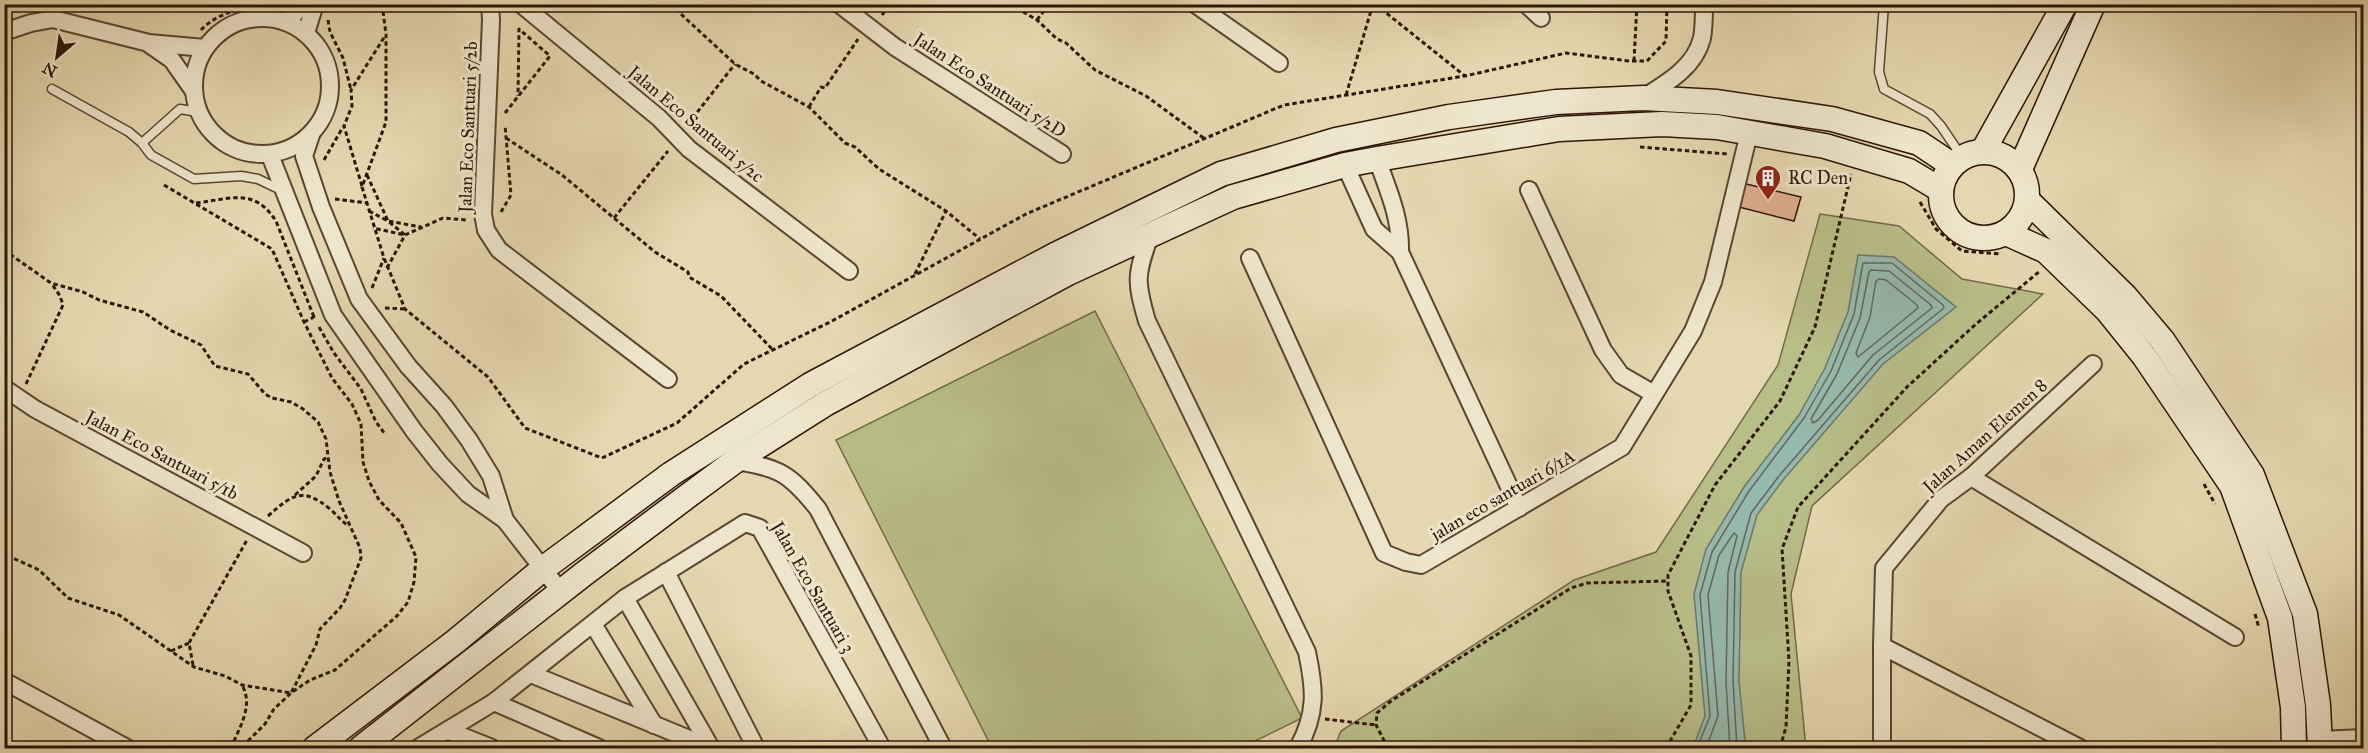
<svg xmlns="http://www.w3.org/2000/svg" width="2368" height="753" font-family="'IM FELL Great Primer',serif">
<rect width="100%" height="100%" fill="#e5d8b0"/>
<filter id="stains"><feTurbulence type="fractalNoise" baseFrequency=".00333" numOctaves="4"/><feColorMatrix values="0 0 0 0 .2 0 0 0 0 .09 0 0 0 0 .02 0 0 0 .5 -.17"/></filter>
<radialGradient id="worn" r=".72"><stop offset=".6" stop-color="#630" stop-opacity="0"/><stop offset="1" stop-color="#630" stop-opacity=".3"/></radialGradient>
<g fill="#b8be88" stroke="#726a48" stroke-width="1.5">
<polygon points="1820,214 1899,226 1962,279 2043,294 1812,506 1791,594 1806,748 1334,748 1341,731 1574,580 1656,552 1778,365"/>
<polygon points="1095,311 1302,718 1241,748 992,748 836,440"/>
</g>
<polygon fill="#96b9ad" stroke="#6c776b" stroke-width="1.5" points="1858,255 1894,257 1956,307 1883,364 1783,480 1757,515 1741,572 1739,681 1745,741 1743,748 1690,748 1696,740 1705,716 1694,594 1706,549 1744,487 1799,415 1825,368 1848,312"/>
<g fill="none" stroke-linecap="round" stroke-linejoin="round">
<g stroke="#62675a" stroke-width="1.5">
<polygon points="1871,270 1889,271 1931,305 1932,308 1873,355 1818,420 1813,423 1811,419 1837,374 1860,318 1869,272"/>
<polygon points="1879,279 1886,280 1917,305 1918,308 1858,357 1856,353 1870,317 1876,281"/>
<polyline points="1697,748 1710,716 1700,595 1712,552 1749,491 1804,418 1831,371 1854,314 1863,263 1892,263 1943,305 1944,308 1879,360 1779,476 1751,513 1735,572 1733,681 1737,748"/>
<polyline points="1706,748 1718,716 1708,595 1719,555 1734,533 1737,536 1728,572 1726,682 1730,748"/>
</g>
</g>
<polygon fill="#e0ae90" stroke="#2d1507" stroke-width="1.5" points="1742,183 1801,197 1794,221 1735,206"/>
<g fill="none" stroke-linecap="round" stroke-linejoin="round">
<g stroke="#5b4631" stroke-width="11">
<g id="lane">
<polyline points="1884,4 1879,72 1884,89 1930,114 1941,126 1962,157"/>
<polyline points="52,89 129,132 142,143 151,155 194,179 241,176 258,179 283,191"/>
<polyline points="142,143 180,109 198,112"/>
</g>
</g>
<g stroke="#5b4631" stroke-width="20">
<g id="street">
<polyline points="490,4 491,20 483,214 486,230 499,250 668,379"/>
<polyline points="521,4 659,118 689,149 849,271"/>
<polyline points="839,4 895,47 1062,154"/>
<polyline points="1195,4 1279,63"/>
<polyline points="1526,4 1541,18"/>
<circle cx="262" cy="86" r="68"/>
<polyline points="286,22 304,4"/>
<polyline points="4,32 31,23 53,19 149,43 205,48"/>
<polyline points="306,33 315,4"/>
<polyline points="149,44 172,60 193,90"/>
<path d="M 1643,98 C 1667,83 1695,67 1702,38 C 1704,28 1704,15 1704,4"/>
<polyline points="311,135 304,156 321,207 359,299 408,366 444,406 469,440 491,476 505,520"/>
<polyline points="270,155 333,315 414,431 440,464 468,494 505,520 561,592"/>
<path d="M 1377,159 C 1388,190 1401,218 1400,252"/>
<polyline points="1345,165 1374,229 1400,252 1519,508"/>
<polyline points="1529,190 1603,350 1621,375 1654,394"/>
<path d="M 1150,235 C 1136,275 1135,280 1147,321 L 1307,652 C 1315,690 1317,713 1298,748"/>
<polyline points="1250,258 1384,553 1406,562 1421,565 1622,447 1693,331 1713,282 1749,133"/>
<polyline points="4,388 35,409 303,553"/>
<path d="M 735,461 C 779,467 790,474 818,509 L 943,748"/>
<polyline points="1971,477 2235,637"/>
<polyline points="666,572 756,748"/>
<polyline points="625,598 711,748"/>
<polyline points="593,624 654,725"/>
<polyline points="1882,646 2080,748"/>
<polyline points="531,674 711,748"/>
<polyline points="4,681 127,748"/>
<polyline points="494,702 599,748"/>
<polyline points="449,731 492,748"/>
<polyline points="2320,740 2364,738"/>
<polyline points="418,748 494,702 625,598 745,523 760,528 882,748"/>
<polyline points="1882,748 1882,646 1884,568 1941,499 1971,477 2093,364"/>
</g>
</g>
<g stroke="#2d1507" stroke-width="27">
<g id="secondary">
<polyline points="1983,151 2065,4"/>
<circle cx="1984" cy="195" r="43"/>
<polyline points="2020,169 2093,4"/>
<polyline points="2028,201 2125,296 2163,341 2252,475 2305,614 2318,705 2320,748"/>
<polyline points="2006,233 2046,251 2107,310 2144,356 2232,486 2280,618 2293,707 2294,748"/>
<polyline points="315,748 456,641 544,568 671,474 810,385 1055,255 1221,174 1336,140 1449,117 1556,102 1643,98 1717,102 1832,119 1919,143 1952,165"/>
<polyline points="361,748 585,573 689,495 735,461 825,404 1068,273 1233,197 1345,165 1377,159 1559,129 1662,124 1717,127 1825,146 1909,171 1941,190"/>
</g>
</g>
<g stroke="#2d1507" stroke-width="3" stroke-dasharray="4.5 3" stroke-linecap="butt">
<polyline points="382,4 386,34 386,122 362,187 384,258 405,309 488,377 525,428 602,458 677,423 744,364 832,321 1026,214 1284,105 1465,76 1566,53 1629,61 1647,61 1666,41 1667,4"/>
<polyline points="670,4 735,64 754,74 761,81 809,107 845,143 855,147 879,169 946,211 980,239"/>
<polyline points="1010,4 1037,20 1057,39 1066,43 1095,70 1146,96 1205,139"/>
<polyline points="1375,4 1465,76"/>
<polyline points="882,15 890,4"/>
<polyline points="328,20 330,32 343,58 351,90"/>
<polyline points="1037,20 1049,4"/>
<path d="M 201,30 C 221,9 252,6 280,5"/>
<polyline points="1634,61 1637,4"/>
<polyline points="1346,95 1373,4"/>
<polyline points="809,107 821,87 825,88 858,39"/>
<polyline points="505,113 550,56 519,29 518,96"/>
<polyline points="688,124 735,64"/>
<polyline points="506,138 562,175 655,252 688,272 689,277 721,296 773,350"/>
<polyline points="1640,147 1727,154"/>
<polyline points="324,160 343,127"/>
<polyline points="367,175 388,221 405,235 373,228"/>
<polyline points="164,185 272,249 304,322 332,378 352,404 361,424 363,462 369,481 379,500 401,523 416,557 414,582 408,602 397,616 335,670 310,680 291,693 274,709 265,724 241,748"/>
<polyline points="362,186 344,126 352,106 351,90 385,36"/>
<polyline points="335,199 367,203"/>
<polyline points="1920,202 1936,229 1962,251 2001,254"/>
<path d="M 196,203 C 231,199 254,187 276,221 L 314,317"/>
<polyline points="369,211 388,221 421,227"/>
<polyline points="501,212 511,195 505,125"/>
<polyline points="614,218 668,151"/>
<polyline points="4,250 51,283 83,292 99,300 143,312 170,330 201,345 215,366 248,374 265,394 272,398 291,402 303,409 318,422 326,439 330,472 339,501 360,548 361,558 345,600 340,608 320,629 316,645 291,693 242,685 225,676 194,667 119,615 68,598 39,570 4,554"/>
<polyline points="387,268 405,235 443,218 467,220"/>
<polyline points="915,274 946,211"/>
<polyline points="372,288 384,258"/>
<polyline points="385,308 405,309"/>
<polyline points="304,322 314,317 315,319"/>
<polyline points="319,327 334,353 361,389 376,422 385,434"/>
<polyline points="26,384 63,305 60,296 52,284"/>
<polyline points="4,416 9,409"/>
<polyline points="2204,484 2215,504"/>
<polyline points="295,495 316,476 324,459 327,458"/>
<path d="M 268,516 C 292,495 302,486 330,509 C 337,515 341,521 349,526"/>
<polyline points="2255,614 2259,628"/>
<polyline points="171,651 189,643"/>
<polyline points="193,665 189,643 247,540"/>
<polyline points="1325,719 1376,725"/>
<path d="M 231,748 C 239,728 254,706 242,685"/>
<polyline points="1388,748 1376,725 1377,713 1391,701 1571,588 1587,583 1667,581"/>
<polyline points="1666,748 1691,705 1691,656 1668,591 1668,575 1715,485 1780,401 1815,327 1851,174"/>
<polyline points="1780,748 1786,727 1789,661 1782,549 1798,507 1907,387 1976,324 2040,271"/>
</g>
<use href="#lane" stroke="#eee6cc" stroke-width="8"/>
<use href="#street" stroke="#eee6cc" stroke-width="16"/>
<use href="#secondary" stroke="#eee6cc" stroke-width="24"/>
</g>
<defs>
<g id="building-pin" transform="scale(1.35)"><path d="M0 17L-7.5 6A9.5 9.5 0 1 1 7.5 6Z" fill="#8f2418" stroke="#eee6cc"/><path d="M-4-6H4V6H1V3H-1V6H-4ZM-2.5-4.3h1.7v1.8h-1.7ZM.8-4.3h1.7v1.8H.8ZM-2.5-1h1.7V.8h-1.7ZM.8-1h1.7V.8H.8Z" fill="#fff"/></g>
</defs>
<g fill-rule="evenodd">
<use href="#building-pin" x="1768" y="178"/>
</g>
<g text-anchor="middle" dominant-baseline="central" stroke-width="6" stroke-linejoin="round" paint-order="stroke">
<g font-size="18" fill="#2d1507" stroke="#eee6cc">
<text transform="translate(990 85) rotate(33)">Jalan Eco Santuari 5/2D</text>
<text transform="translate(696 124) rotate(40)">Jalan Eco Santuari 5/2c</text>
<text transform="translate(468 127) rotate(-88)">Jalan Eco Santuari 5/2b</text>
<text transform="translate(1985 436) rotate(-42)">Jalan Aman Elemen 8</text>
<text transform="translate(162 455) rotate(28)">Jalan Eco Santuari 5/1b</text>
<text transform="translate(1503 495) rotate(-30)">jalan eco santuari 6/1A</text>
<text transform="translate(813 587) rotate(60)">Jalan Eco Santuari 3</text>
</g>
<g font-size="18" fill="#2d1507" stroke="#eee6cc" text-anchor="start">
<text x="1788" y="178">RC Den</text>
</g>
</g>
<rect width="2368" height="753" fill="none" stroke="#e5d8b0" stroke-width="24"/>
<rect x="6" y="6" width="2356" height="741" fill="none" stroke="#2d1507" stroke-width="3"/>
<rect x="12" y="12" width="2344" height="729" fill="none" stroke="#2d1507" stroke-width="1.5"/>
<g transform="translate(57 57) rotate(209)" stroke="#eee6cc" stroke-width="4.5" paint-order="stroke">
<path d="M0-4.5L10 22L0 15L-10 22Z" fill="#2d1507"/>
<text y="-9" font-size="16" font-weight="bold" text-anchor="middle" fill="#2d1507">N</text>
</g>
<rect width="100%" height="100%" filter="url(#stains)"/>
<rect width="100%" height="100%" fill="url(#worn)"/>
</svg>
